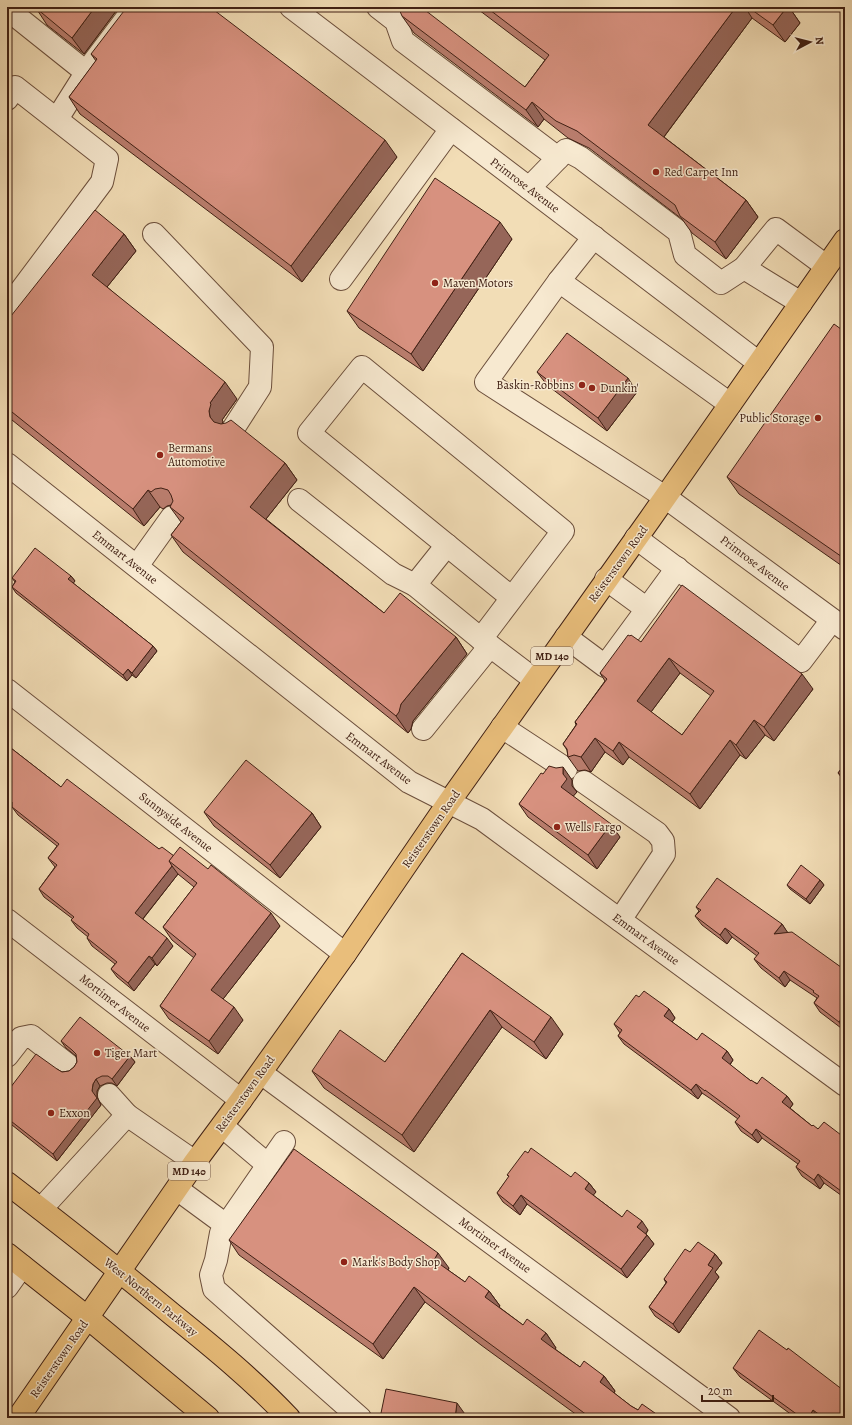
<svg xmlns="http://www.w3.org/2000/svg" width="852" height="1425" font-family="Alegreya,serif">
<rect width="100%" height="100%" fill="#f2ddb6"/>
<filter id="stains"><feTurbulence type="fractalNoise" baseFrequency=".005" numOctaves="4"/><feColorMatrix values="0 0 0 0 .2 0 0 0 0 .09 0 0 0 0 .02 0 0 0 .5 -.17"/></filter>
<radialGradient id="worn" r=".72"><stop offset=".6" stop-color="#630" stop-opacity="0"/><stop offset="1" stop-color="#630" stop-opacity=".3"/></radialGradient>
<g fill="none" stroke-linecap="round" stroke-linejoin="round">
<g stroke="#6c4f3c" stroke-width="24">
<g id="minor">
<polyline points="291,7 759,363"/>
<polyline points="378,7 396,21 403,41 558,158"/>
<polyline points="7,9 86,72 135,7"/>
<polyline points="7,99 15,87 107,159 102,182 7,309"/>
<polyline points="57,119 86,73"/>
<polyline points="529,188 566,150 581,158 679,232 685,255 721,283 744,268 801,303"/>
<polyline points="154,234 262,347 260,387 233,429"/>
<polyline points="594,237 559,281 486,382 665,497 845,629"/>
<polyline points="744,268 776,229 826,266"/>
<polyline points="341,279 451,129"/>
<polyline points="559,281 730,404"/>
<polyline points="7,464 409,782 482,819 845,1085"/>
<polyline points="299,500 393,574 415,585"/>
<polyline points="636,538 801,661 832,620"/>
<polyline points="447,545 415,585 481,639"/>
<polyline points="137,566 172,517"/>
<polyline points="606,579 647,609 677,568"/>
<polyline points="512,598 563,531 362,367 309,433 512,598 481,639 535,680"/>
<polyline points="566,637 605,666 647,609"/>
<polyline points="7,690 345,954"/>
<polyline points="502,727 566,769"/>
<polyline points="423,729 490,646"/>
<polyline points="584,782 657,833 663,841 664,854 620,920"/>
<polyline points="7,920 241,1100"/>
<polyline points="7,1056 21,1038 31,1036 69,1066"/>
<polyline points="261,1073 729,1418"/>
<polyline points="109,1095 127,1115"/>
<polyline points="222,1126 268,1165"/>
<polyline points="284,1142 221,1233 216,1260 211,1275 214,1289 360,1418"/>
<polyline points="177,1189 226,1225"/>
<polyline points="41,1209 127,1115 195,1162"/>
<polyline points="7,1287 22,1266"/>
</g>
</g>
<g stroke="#402014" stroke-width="24">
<g id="major">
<path d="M 7,1183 C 63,1226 119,1270 173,1315 C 214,1348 253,1380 289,1418"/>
<polyline points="7,1254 88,1318 208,1418"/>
<polyline points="18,1418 195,1162 241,1100 345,954 449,802 650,519 845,240"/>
</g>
</g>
<use href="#minor" stroke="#f7e9d0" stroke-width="22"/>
<use href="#major" stroke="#e9be7b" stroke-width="22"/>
</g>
<g fill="#b97d6d" stroke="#402014" fill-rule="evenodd">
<polygon points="119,7 84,54 47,25 36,8"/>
<polygon points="475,7 789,7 800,23 785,42 752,18 664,137 746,200 758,217 726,259 692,233 682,219 589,148 568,138 544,119 538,127 414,33 402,16 525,87 545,60"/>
<polygon points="91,54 397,157 302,282 80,114 69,97 96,61"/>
<polygon points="124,234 136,251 107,287 237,399 222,420 223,421 222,424 285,463 297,480 266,519 384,613 456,637 467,654 413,721 411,729 408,733 183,552 171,535 181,522 170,507 171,505 167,506 163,509 160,507 144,526 7,416 7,321"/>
<polygon points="512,239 423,371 359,328 347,311"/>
<polygon points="845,332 845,568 739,494 727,477"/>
<polygon points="537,372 637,392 607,431 547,385"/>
<polygon points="71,576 75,581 73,583 153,646 157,651 136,678 132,675 127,681 16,593 12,587 15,582 12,578"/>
<path d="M 641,642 L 813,689 L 774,741 L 765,735 L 746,759 L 740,755 L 700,809 L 629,757 L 623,765 L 605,752 L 591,772 L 585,770 L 578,771 L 568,757 L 567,750 L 563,744 L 576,725 L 575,722 L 605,681 L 600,673 ZM 680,673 L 711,696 L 682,735 L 651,712 Z"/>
<polygon points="7,745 61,787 159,849 174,856 280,926 223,999 243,1020 218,1054 169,1019 160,1006 194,958 172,940 163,927 194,887 178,874 143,919 173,946 157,966 155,964 134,991 117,977 111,969 115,964 92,946 87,938 88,937 77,928 71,920 73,919 44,897 39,889 55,867 48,858 57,846 18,815 12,807 12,806 7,801"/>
<polygon points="845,760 845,782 838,773 843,766 842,764"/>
<polygon points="543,774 572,780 572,786 577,792 573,796 620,837 597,869 528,817 519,804"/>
<polygon points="204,812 312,813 321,827 280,878 214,826"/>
<polygon points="820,880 824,885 810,904 790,889 787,885"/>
<polygon points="696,907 782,924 787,932 845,970 845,1031 820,1012 814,1003 817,998 790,980 785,987 761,968 754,959 757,956 732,937 727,944 702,925 695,916 699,911"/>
<polygon points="462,953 563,1034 546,1059 502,1027 414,1152 324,1088 312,1071 385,1062"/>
<polygon points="639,997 669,1009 675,1018 672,1022 697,1040 727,1051 733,1060 730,1065 751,1081 787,1096 793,1104 790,1108 812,1126 818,1129 845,1138 845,1198 824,1183 820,1189 802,1176 796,1167 798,1164 762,1138 758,1143 741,1131 735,1122 738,1119 711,1099 702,1093 698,1099 624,1044 618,1036 620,1033 614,1024"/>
<polygon points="61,1041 130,1056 135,1062 117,1086 112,1083 107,1083 100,1086 97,1091 97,1097 101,1105 57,1161 7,1121 7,1092 57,1069 62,1072 69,1071 74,1067 77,1062 76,1056 66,1048"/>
<polygon points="507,1175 571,1177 589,1183 596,1192 593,1195 622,1217 648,1230 646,1234 654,1244 627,1278 527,1204 520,1215 503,1202 497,1193 509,1177"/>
<polygon points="229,1240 449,1268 448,1270 465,1282 489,1291 500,1306 499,1307 523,1325 546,1333 556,1348 555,1349 580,1367 604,1376 615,1391 614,1393 631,1406 638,1410 662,1418 581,1418 481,1345 425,1302 383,1359 239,1255"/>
<polygon points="690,1252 715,1254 722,1263 715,1272 719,1277 679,1333 655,1316 649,1307 666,1283 664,1279"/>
<polygon points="733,1368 843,1390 845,1418 796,1418 740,1377"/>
</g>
<g fill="#966659" stroke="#402014">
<polygon points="95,7 119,7 84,54 72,38"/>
<polygon points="736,7 745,7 752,18 660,142 648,125"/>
<polygon points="787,7 789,7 800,23 785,42 773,25"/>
<polygon points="532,102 544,119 538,127 526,110"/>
<polygon points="385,140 397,157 302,282 291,266"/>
<polygon points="746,200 758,217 726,259 715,242"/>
<polygon points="500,222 512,239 423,371 411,354"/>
<polygon points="124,234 136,251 103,292 92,275"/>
<polygon points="628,378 637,392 607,431 598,418"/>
<polygon points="225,382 237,399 222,420 223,421 221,428 222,434 210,417 209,411 210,403"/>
<polygon points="285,463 297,480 262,524 250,507"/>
<polygon points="148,490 160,507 144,526 133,509"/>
<polygon points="71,576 75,581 72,585 68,579"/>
<polygon points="456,637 467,654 413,721 411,729 408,733 396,716 401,704"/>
<polygon points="153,646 157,651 136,678 132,673"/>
<polygon points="669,658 680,673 648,716 637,701"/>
<polygon points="128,669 132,675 127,681 123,675"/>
<polygon points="802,674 813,689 774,741 764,727"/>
<polygon points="754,720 765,735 746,759 736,745"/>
<polygon points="595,738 605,752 591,772 581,757"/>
<polygon points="730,740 740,755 700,809 690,794"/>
<polygon points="619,742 629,757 623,765 613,751"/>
<polygon points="563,767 572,780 572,786 577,792 570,800 561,787 563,774"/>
<polygon points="312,813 321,827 280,878 270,865"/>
<polygon points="611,824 620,837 597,869 588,855"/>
<polygon points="172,866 178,874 141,921 135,913"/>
<polygon points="820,880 824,885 810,904 806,899"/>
<polygon points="271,913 280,926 220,1003 211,990"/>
<polygon points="782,924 788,933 774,934"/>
<polygon points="725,928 732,937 727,944 720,935"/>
<polygon points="167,938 173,946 157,966 152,958"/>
<polygon points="149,956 155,964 134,991 128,983"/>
<polygon points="784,971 790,980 785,987 779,978"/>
<polygon points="234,1007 243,1020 218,1054 209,1041"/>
<polygon points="669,1009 675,1018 670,1025 664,1016"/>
<polygon points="490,1010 502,1027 414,1152 402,1135"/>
<polygon points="844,1015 845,1017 845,1031 839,1022"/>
<polygon points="551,1017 563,1034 546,1059 534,1042"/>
<polygon points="727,1051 733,1060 728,1067 722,1058"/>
<polygon points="130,1056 135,1062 117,1086 112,1079"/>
<polygon points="96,1079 100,1086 97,1091 97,1097 101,1105 57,1161 53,1154 92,1091 93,1084"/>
<polygon points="696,1084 702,1093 698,1099 691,1090"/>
<polygon points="787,1096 793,1104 788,1111 782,1102"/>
<polygon points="756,1129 762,1138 758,1143 752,1135"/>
<polygon points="818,1174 824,1183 820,1189 814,1180"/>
<polygon points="589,1183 596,1192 591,1198 585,1189"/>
<polygon points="521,1195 527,1204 520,1215 513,1206"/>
<polygon points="642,1221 648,1230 644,1236 637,1227"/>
<polygon points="647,1235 654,1244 627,1278 621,1269"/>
<polygon points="438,1253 449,1268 444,1275 434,1260"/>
<polygon points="715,1254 722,1263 715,1272 719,1277 679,1333 673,1324 708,1265"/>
<polygon points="414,1287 425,1302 383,1359 373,1344"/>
<polygon points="489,1291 500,1306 495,1312 485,1297"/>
<polygon points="546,1333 556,1348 552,1354 541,1339"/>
<polygon points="604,1376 615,1391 611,1397 600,1382"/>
<polygon points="457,1403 467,1417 466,1418 455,1418"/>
<polygon points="813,1410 819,1418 812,1418 810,1415"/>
<polygon points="808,1414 810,1418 805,1418"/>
</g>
<g fill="#d7917f" stroke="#402014" fill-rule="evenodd">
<polygon points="37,7 95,7 72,38 36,8"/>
<polygon points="127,7 210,7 385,140 291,266 69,97 97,59 91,54"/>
<polygon points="401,7 421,7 525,87 549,55 486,7 736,7 648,125 746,200 715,242 680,216 675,205 577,131 556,121 532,102 526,110 402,16 399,9"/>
<polygon points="748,7 787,7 773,25"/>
<polygon points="435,178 500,222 411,354 347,311"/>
<polygon points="95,210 124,234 92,275 225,382 210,403 211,404 209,411 210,417 214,422 221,424 226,423 231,420 285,463 250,507 384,613 400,593 456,637 401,704 399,712 396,716 171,535 184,518 170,507 173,501 171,495 168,490 161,488 155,489 151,492 148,490 133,509 7,408 7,321"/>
<polygon points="834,324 845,332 845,559 727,477"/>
<polygon points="567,333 628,378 598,418 537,372"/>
<polygon points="35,548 71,576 68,579 153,646 132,673 128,669 123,675 12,587 16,581 12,578"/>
<path d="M 682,585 L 802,674 L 764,727 L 754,720 L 736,745 L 730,740 L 690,794 L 619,742 L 613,751 L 595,738 L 581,757 L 574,755 L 568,757 L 567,749 L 563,744 L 577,724 L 575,722 L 607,679 L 600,673 L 628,635 L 630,636 L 631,635 L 641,642 ZM 669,658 L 714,691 L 682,735 L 637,701 Z"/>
<polygon points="7,745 61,787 67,779 159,849 162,847 174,856 169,861 172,866 135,913 167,938 152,958 149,956 128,983 111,969 117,962 87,938 89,934 71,920 74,917 39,889 57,865 48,858 59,844 12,807 12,802 7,798"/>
<polygon points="246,760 312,813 270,865 204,812"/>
<polygon points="845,760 845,778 838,773 844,766 842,764"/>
<polygon points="549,766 556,768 563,767 563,774 567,779 561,787 611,824 588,855 519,804 541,773 543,774"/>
<polygon points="180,847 208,869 211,865 271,913 211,990 234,1007 209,1041 160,1006 196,954 163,927 197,883 169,861"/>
<polygon points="801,865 820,880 806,899 787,885"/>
<polygon points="717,878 782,924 774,934 792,932 845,970 845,1016 844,1015 839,1022 814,1003 819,996 813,992 814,991 784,971 779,978 754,959 759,953 725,928 720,935 695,916 701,910 696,907"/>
<polygon points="462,953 551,1017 534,1042 490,1010 402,1135 312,1071 340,1030 385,1062"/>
<polygon points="644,991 669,1009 664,1016 697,1040 702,1033 727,1051 722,1058 751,1081 751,1080 757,1084 762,1077 787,1096 782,1102 812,1126 813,1125 818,1129 824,1122 845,1138 845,1145 843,1147 845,1149 845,1194 818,1174 814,1180 796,1167 800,1161 756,1129 752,1135 735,1122 740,1116 705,1090 705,1091 696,1084 691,1090 618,1036 622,1030 614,1024 636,995 639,997"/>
<polygon points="80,1017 130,1056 112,1079 108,1076 102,1076 96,1079 93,1084 92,1091 97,1098 53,1154 7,1118 7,1092 36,1054 57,1069 62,1072 69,1071 74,1067 77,1062 76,1054 72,1050 61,1041"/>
<polygon points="531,1148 571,1177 575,1172 589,1183 585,1189 622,1217 627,1210 642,1221 637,1227 647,1235 621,1269 521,1195 513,1206 497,1193 509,1176 507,1175 525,1151 528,1153"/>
<polygon points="294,1149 438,1253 434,1260 465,1282 469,1276 489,1291 485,1297 523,1325 527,1319 546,1333 541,1339 549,1345 580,1367 584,1361 604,1376 600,1382 631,1406 638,1410 642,1404 662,1418 591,1418 471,1330 414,1287 373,1344 229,1240"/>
<polygon points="845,1202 845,1209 842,1206"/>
<polygon points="698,1242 715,1254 708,1265 713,1268 673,1324 649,1307 667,1282 664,1279 685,1249 690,1252"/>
<polygon points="759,1330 787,1350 788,1348 843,1390 845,1387 845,1418 824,1418 813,1410 810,1415 808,1414 805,1418 802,1418 733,1368"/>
<polygon points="386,1389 457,1403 455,1418 380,1418"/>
</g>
<g fill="#8f2418" stroke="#f7e9d0" stroke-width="1.5">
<circle cx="656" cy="172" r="4"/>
<circle cx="435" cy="283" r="4"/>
<circle cx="582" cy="385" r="4"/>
<circle cx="592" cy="388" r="4"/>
<circle cx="818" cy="418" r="4"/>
<circle cx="160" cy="455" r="4"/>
<circle cx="557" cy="827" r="4"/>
<circle cx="97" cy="1053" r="4"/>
<circle cx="51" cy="1113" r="4"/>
<circle cx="344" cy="1262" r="4"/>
</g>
<g text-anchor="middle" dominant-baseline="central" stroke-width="3" stroke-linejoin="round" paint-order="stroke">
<g fill="#f7e9d0" stroke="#775c4c" stroke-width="1">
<rect x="531" y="647" width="42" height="18" rx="3"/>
<rect x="168" y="1162" width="42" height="18" rx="3"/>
</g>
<g font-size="11" font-weight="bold" fill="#402014">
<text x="552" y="656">MD 140</text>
<text x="189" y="1171">MD 140</text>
</g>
<g font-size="12" fill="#402014" stroke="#f7e9d0" text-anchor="start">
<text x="664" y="172">Red Carpet Inn</text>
<text x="443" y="283">Maven Motors</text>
<text x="574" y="385" text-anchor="end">Baskin-Robbins</text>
<text x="600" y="388">Dunkin'</text>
<text x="810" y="418" text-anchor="end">Public Storage</text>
<text x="168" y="448">Bermans<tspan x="168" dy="14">Automotive</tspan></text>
<text x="565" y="827">Wells Fargo</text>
<text x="105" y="1053">Tiger Mart</text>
<text x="59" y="1113">Exxon</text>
<text x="352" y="1262">Mark's Body Shop</text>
</g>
<g font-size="12" fill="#402014" stroke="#f7e9d0">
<text transform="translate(525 185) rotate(37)">Primrose Avenue</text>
<text transform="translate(125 557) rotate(38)">Emmart Avenue</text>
<text transform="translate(755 563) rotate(37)">Primrose Avenue</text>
<text transform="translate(618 564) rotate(-54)">Reisterstown Road</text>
<text transform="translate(379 758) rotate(37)">Emmart Avenue</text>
<text transform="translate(176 822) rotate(38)">Sunnyside Avenue</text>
<text transform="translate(431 829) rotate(-55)">Reisterstown Road</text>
<text transform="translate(646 939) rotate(36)">Emmart Avenue</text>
<text transform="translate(115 1003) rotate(38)">Mortimer Avenue</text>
<text transform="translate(245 1094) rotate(-54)">Reisterstown Road</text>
<text transform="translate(495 1245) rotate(36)">Mortimer Avenue</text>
<text transform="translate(151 1297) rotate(39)">West Northern Parkway</text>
<text transform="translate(59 1359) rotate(-55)">Reisterstown Road</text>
</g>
</g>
<rect width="852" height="1425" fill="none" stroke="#f2ddb6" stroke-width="24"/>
<rect x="8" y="8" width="836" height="1409" fill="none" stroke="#402014" stroke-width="2"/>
<rect x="12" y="12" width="828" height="1401" fill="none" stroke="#402014"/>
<g transform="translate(810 42) rotate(83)" stroke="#f7e9d0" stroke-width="3" paint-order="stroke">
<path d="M0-3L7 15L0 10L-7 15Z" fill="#402014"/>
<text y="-6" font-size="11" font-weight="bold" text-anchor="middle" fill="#402014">N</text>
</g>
<path d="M702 1395v6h71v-6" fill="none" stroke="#402014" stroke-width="2"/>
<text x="708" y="1395" font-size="12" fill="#402014" stroke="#f7e9d0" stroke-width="3" paint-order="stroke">20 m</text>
<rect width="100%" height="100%" filter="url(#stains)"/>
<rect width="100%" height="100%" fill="url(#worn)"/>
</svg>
